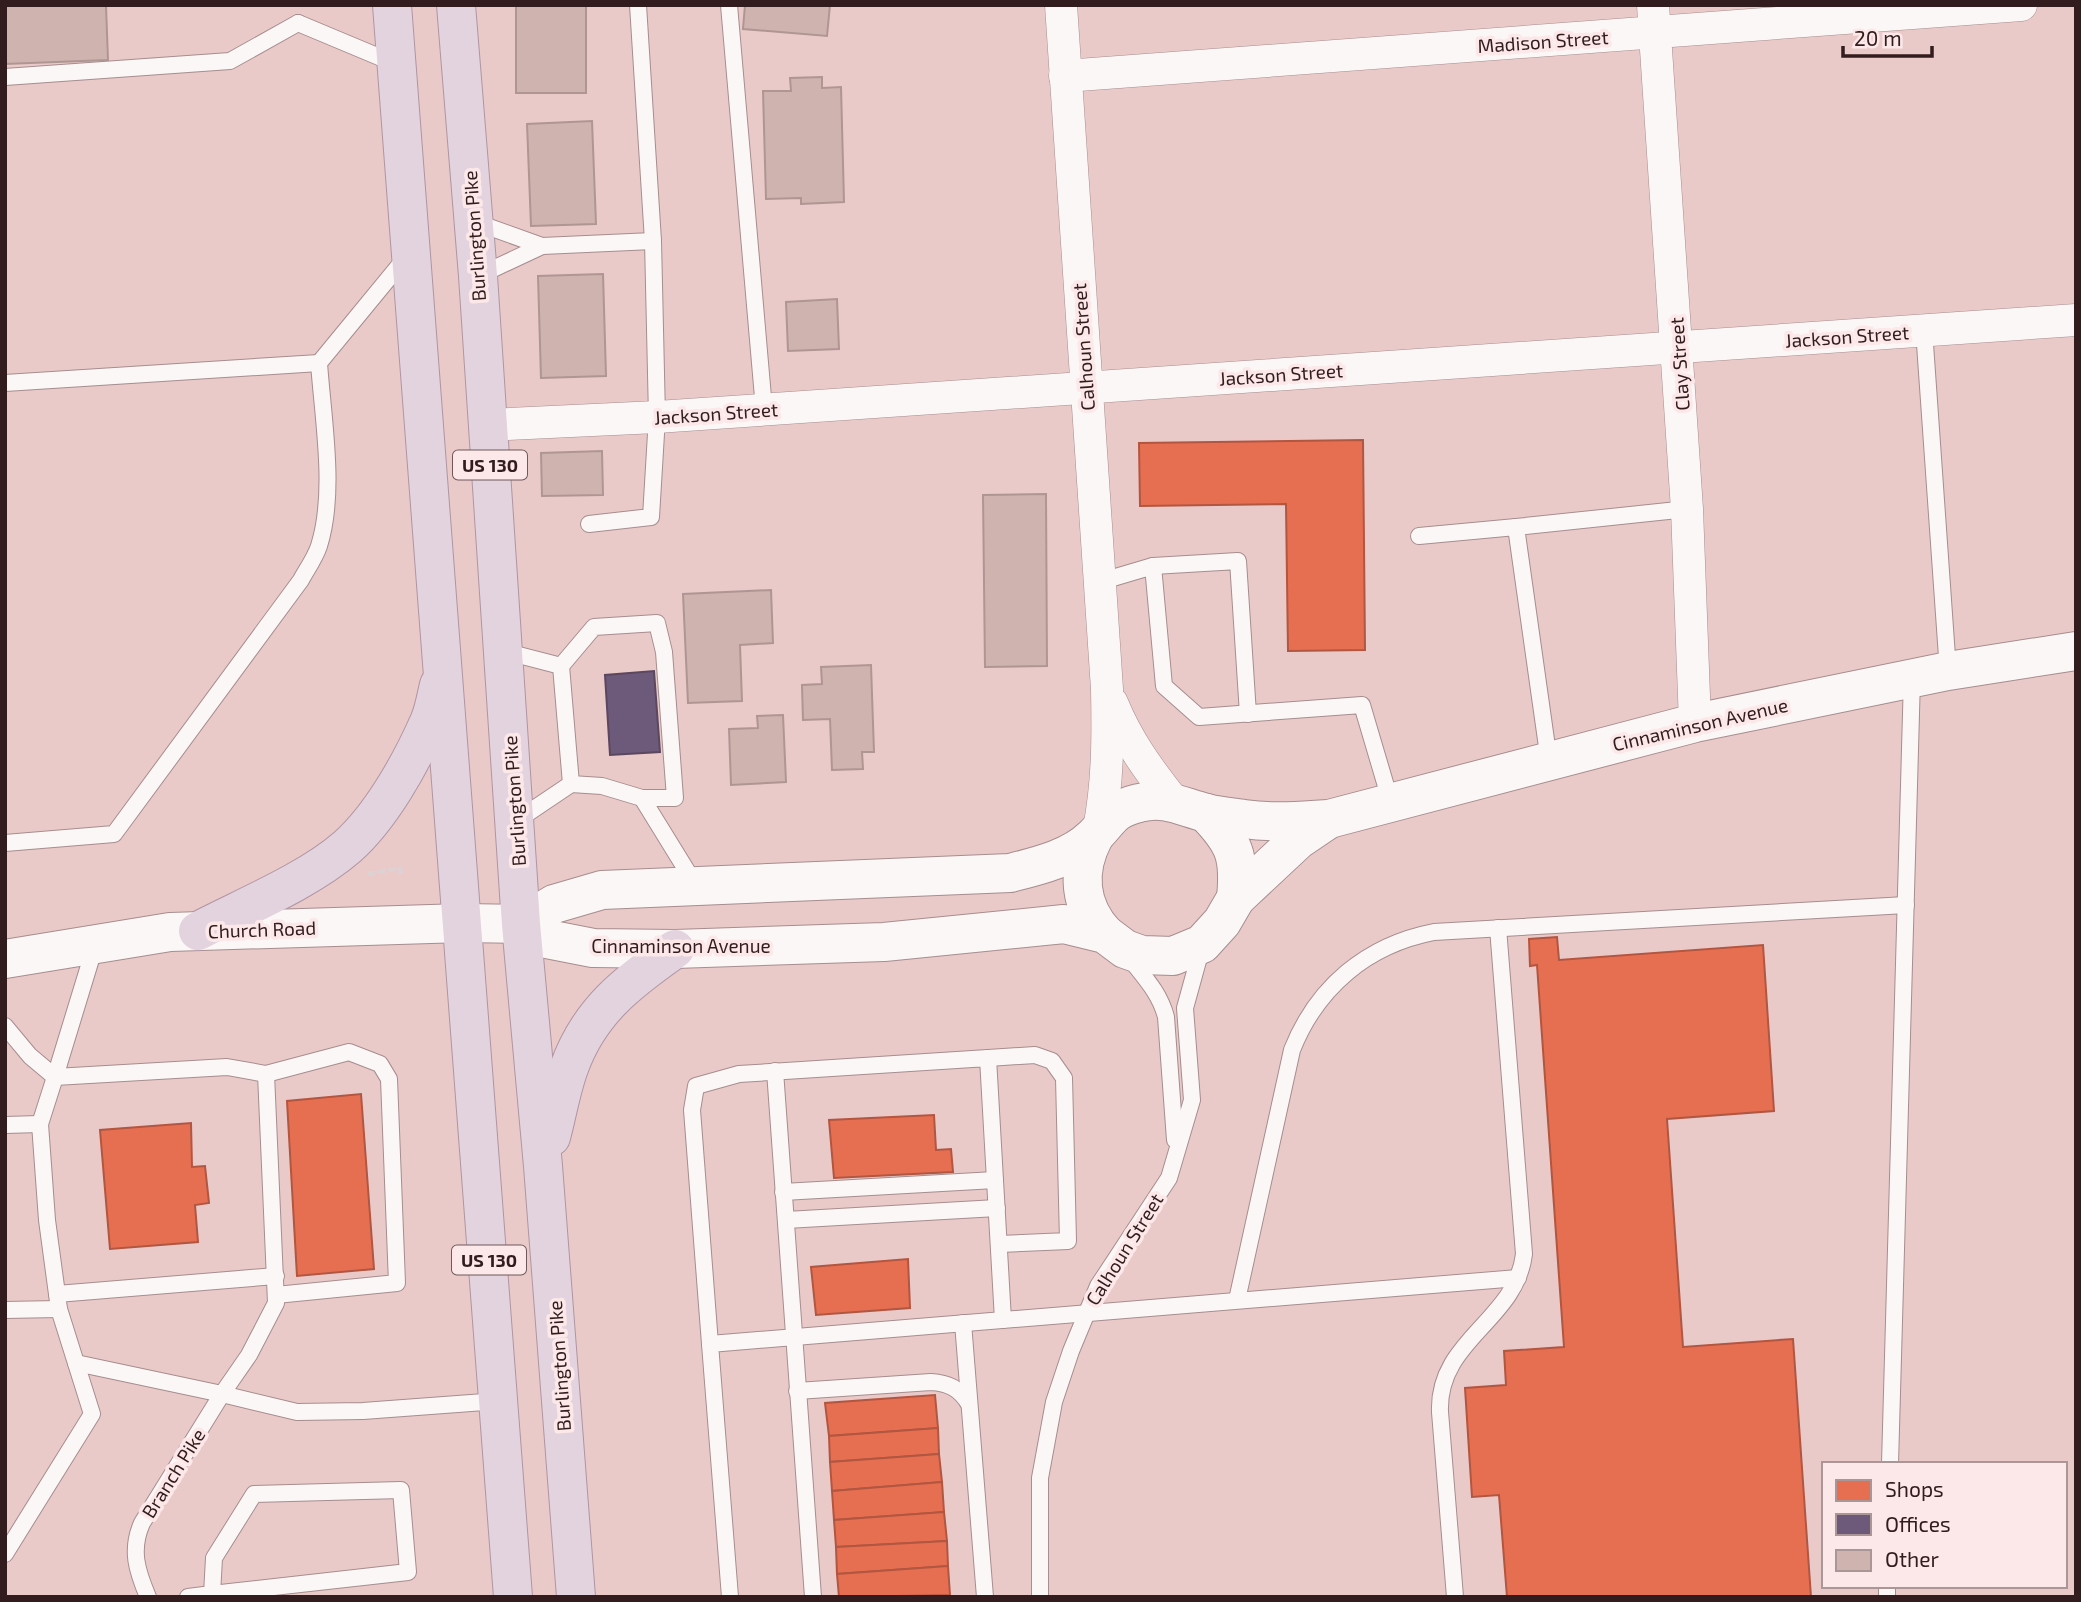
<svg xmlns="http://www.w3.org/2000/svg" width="2081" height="1602" font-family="'Exo 2',sans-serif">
<rect width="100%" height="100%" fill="#eac9c9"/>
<g fill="#e76f51" stroke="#b15641" stroke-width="2">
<polygon points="1363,440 1365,650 1288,651 1286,504 1140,506 1139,443"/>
<polygon points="1557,937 1559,960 1763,945 1774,1111 1667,1119 1683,1347 1793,1339 1811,1597 1507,1597 1499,1495 1472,1497 1465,1388 1506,1385 1504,1351 1564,1347 1537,965 1530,966 1529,939"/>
<polygon points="361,1094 374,1269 297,1276 287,1101"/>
<polygon points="934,1115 936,1150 951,1149 953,1172 834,1178 829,1120"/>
<polygon points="191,1123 192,1167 205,1166 209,1203 195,1205 198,1242 110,1249 100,1130"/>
<polygon points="908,1259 910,1308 816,1315 811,1267"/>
<polygon points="935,1395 938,1428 829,1436 825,1403"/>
<polygon points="938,1428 939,1454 830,1462 829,1436"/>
<polygon points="939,1454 942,1482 832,1491 830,1462"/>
<polygon points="942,1482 944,1512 834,1520 832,1491"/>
<polygon points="944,1512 947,1541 836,1547 834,1520"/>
<polygon points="947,1541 948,1566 837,1574 836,1547"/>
<polygon points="948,1566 950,1595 839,1597 837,1574"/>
</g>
<polygon fill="#6d597a" stroke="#5b475e" stroke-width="2" points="654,671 660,752 610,755 605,675"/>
<g fill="#cfb3af" stroke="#af9693" stroke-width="2">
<polygon points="5,5 120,5 106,6 108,60 5,64"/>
<rect x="516" y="5" width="70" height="88"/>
<polygon points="745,5 830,5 827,36 743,29"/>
<polygon points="822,77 822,88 841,87 844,202 801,204 801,198 766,199 763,91 791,91 790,78"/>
<polygon points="592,121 596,224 531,226 527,124"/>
<polygon points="603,274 606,376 541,378 538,276"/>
<polygon points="837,299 839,349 788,351 786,302"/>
<polygon points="602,451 603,495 542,496 541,453"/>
<polygon points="1046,494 1047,666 985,667 983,495"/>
<polygon points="771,590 773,643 740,645 742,701 688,703 683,594"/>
<polygon points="871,665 874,752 862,752 863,769 832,770 830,719 803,720 802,685 822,684 821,667"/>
<polygon points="783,715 786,782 731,785 729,729 758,728 757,716"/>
</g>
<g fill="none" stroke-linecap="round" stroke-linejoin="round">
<g stroke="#a68d8e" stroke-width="18">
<g id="lane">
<polyline points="729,5 764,409"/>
<polyline points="298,23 396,64"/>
<polyline points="5,77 230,61 298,23"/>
<polyline points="475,222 542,246 653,241"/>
<polyline points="478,276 542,246"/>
<polyline points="1924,330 1948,671"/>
<polyline points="5,383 319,363"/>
<polyline points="589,524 651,517 657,417 653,241 638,5"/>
<polyline points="1419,536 1516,527"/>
<polyline points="1153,566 1238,561 1248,714"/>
<polyline points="1099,582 1153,566 1164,686 1199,717 1362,705 1391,803"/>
<polyline points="503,651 561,666 571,784 602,786 642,798 695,884"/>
<polyline points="561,666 594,627 657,623 664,652 675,798 642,798"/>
<polyline points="1549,761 1516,527 1687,509"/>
<polyline points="516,821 571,784"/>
<path d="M 5,843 L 114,834 L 301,580 C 307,569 315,558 319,546 C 336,492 323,420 319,363 L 407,256"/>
<path d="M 1131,960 C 1146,979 1160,994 1166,1017 L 1175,1140"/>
<polyline points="5,1026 30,1056 55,1077 95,946"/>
<polyline points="988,1058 1035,1055 1052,1061 1064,1078 1068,1241 999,1244"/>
<polyline points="775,1071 813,1597"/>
<polyline points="266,1074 349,1052 380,1064 389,1079 397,1283 276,1295"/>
<path d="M 40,1124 L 55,1077 L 227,1067 L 266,1074 L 276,1303 L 249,1355 L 222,1394 L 142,1523 C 130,1550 137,1571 148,1597"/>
<polyline points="5,1125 40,1124 47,1220 59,1309 92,1414 5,1554"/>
<polyline points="783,1192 995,1180"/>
<polyline points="786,1220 997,1208"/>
<polyline points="57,1294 276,1276"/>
<path d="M 1237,1300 L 1292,1050 C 1317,987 1367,945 1434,932 L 1906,905"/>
<polyline points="5,1310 59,1309"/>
<polyline points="963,1323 985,1597"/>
<polyline points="710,1344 692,1110 696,1086 739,1074 988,1058 1003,1320"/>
<polyline points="76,1363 222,1394 297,1412 363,1411 498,1401"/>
<path d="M 797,1391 L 931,1382 C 949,1383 960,1389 969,1404"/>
<polyline points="1890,1464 1912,678"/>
<polyline points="188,1597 212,1594 408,1572 401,1490 254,1494 214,1558 212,1594"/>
<polyline points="730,1597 710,1344 1518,1278"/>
<polyline points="1040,1597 1040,1478 1054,1402 1071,1351 1098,1286 1169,1178 1192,1100 1185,1008 1201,950"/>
<path d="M 1455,1597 L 1440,1412 C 1437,1340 1516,1321 1524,1254 L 1498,928"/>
<polyline points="1887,1597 1887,1586"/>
</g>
</g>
<g stroke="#a68d8e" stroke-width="33">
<g id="street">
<path d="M 1061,5 L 1107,689 C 1108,737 1108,782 1099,829"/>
<polyline points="1653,5 1687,509 1695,723"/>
<polyline points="1065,76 2021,5"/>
<polyline points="487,425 657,417 2076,320"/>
<path d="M 1112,703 C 1128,742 1148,769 1174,802"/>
</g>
</g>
<g stroke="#a68d8e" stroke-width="40">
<g id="secondary">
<path d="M 1206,813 C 1235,843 1240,857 1236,898"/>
<path d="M 1094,837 C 1076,871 1079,906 1105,934"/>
<path d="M 521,924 L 554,904 L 602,890 L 1010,873 C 1038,866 1072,858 1093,837 C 1111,820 1110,810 1139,803 C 1165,796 1182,807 1207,813 C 1218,816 1231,817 1244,819 C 1272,823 1301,821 1329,819 L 1695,723 L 1948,671 L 2076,651"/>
<polyline points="5,959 170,932 463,923 521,924 547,939 593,948 675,949 884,942 1064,924 1105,934 1125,949 1142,955 1173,956 1202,944 1222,922 1236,898 1298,840 1329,819"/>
</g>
</g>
<g stroke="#af95a2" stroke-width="40">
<g id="highway">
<polyline points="392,5 513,1597"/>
<polyline points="456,5 478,276 521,924 543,1166 576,1597"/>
<path d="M 198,931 C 244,907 308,881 347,847 C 381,817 411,763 429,722 C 434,711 436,697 439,685"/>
<path d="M 551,1137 C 557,1115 561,1090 569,1068 C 589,1011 628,982 675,949"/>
</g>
</g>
<polyline stroke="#ddd2d3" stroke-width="4.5" stroke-dasharray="7 3.5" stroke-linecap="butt" points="368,874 400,868 401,877"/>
<use href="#lane" stroke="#fcf7f7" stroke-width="16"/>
<use href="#street" stroke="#fcf7f7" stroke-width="32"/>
<use href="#secondary" stroke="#fcf7f7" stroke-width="38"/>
<use href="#highway" stroke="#e2d3df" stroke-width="38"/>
</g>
<g text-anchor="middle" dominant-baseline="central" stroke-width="7" stroke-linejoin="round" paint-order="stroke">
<g fill="#fce8e9" stroke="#6f595a" stroke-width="2">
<rect x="453" y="450.5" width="74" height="29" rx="5"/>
<rect x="452" y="1245.5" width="74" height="29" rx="5"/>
</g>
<g font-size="18" font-weight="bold" fill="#321c1d">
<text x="490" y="465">US 130</text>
<text x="489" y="1260">US 130</text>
</g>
<g font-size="19" fill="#321c1d" stroke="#fce8e9">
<text transform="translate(1543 41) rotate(-4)">Madison Street</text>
<text transform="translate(474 236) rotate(-94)">Burlington Pike</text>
<text transform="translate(1847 336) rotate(-4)">Jackson Street</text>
<text transform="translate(1083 347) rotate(-94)">Calhoun Street</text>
<text transform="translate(1679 364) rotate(-94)">Clay Street</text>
<text transform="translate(1281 374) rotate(-4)">Jackson Street</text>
<text transform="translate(716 413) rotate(-4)">Jackson Street</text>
<text transform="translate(1700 724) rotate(-13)">Cinnaminson Avenue</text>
<text transform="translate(514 801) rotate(-94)">Burlington Pike</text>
<text transform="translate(262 929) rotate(-2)">Church Road</text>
<text x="681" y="945">Cinnaminson Avenue</text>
<text transform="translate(1124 1249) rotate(-58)">Calhoun Street</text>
<text transform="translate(559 1366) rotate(-94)">Burlington Pike</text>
<text transform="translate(173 1473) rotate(-58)">Branch Pike</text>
</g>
</g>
<rect width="2081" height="1602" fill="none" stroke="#321c1d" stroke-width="14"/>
<rect x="1822" y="1462" width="245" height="126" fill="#fce8e9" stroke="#ab9697" stroke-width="2"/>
<rect x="1836" y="1480" width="35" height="21" fill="#e76f51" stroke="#ab9697" stroke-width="2"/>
<text x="1885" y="1497" font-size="21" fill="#321c1d">Shops</text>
<rect x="1836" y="1514" width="35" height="21" fill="#6d597a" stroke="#ab9697" stroke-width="2"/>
<text x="1885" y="1532" font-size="21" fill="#321c1d">Offices</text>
<rect x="1836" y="1550" width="35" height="21" fill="#cfb3af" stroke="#ab9697" stroke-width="2"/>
<text x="1885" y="1567" font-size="21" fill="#321c1d">Other</text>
<path d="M1843 46v10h89v-10" fill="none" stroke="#321c1d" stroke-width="3.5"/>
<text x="1854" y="46" font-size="21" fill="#321c1d" stroke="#fce8e9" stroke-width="5" paint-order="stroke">20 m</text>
</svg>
